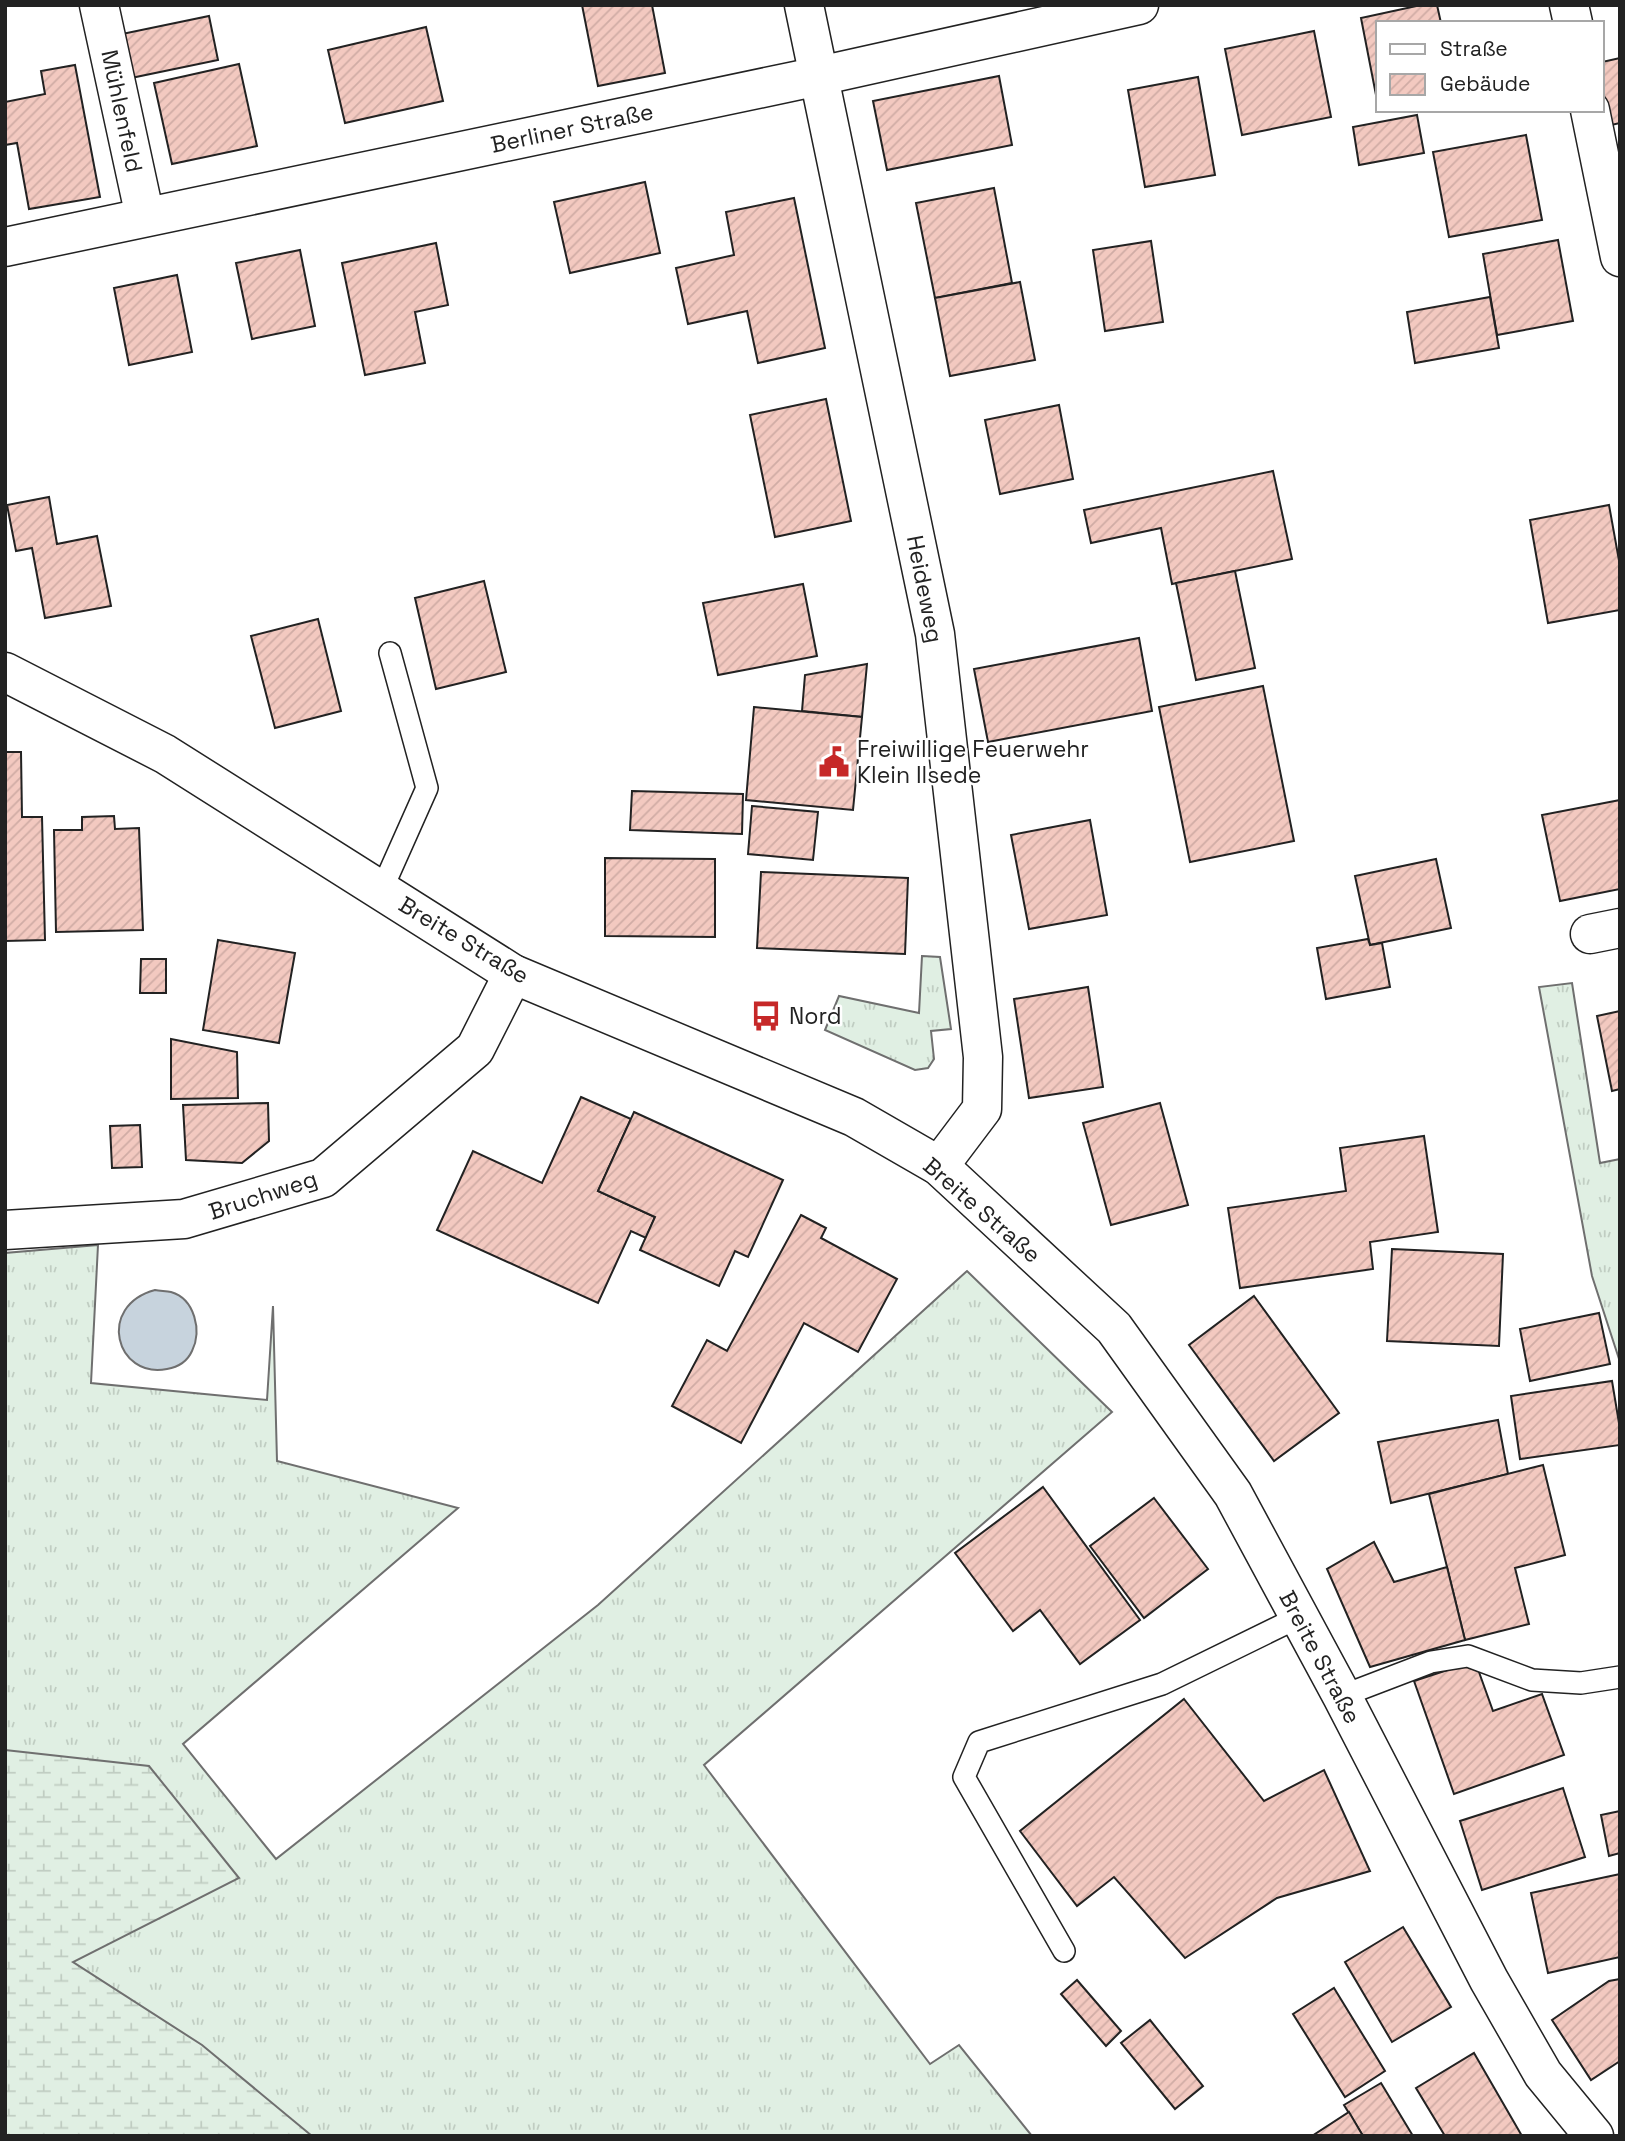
<svg xmlns="http://www.w3.org/2000/svg" width="1625" height="2141" font-family="'Space Grotesk',sans-serif">
<defs>
<pattern id="grass-tufts" width="24" height="20" patternUnits="userSpaceOnUse" patternTransform="scale(1.75)"><rect width="24" height="20" fill="#e0efe3"/><path d="M3 7l-1-3M5 7V3M7 7l1-3M15 17l-1-3M17 17v-4M19 17l1-3" fill="none" stroke="#c0cdc2"/></pattern>
<pattern id="wetland-marsh" width="20" height="14" patternUnits="userSpaceOnUse" patternTransform="scale(1.75)"><rect width="20" height="14" fill="#e0efe3"/><path d="M1 5h8M5 5V1M11 12h8M15 12V8" fill="none" stroke="#c0cdc2"/></pattern>
<pattern id="building-hatch" width="6" height="6" patternUnits="userSpaceOnUse" patternTransform="scale(1.75)"><rect width="6" height="6" fill="#f3c9c0"/><path d="M-1 1l2-2M0 6l6-6M5 7l2-2" fill="none" stroke="#d0aca5"/></pattern>
</defs>
<rect width="100%" height="100%" fill="#fff"/>
<g fill="url(#grass-tufts)" stroke="#6f6f6f" stroke-width="2">
<polygon points="922,956 940,957 951,1029 931,1031 934,1059 928,1068 915,1070 825,1030 839,996 919,1013"/>
<polygon points="1572,983 1600,1163 1620,1159 1620,1362 1592,1276 1539,987"/>
<polygon points="98,1245 91,1383 267,1400 273,1306 277,1461 458,1508 183,1744 276,1859 598,1605 967,1271 1112,1412 704,1765 930,2064 959,2045 1032,2136 5,2136 5,1253"/>
</g>
<polygon fill="url(#wetland-marsh)" stroke="#6f6f6f" stroke-width="2" points="5,1750 149,1766 239,1878 73,1962 202,2045 312,2136 5,2136"/>
<path fill="#c7d3dd" stroke="#6f6f6f" stroke-width="2" d="M 155,1290 C 160,1291 166,1291 171,1292 C 195,1299 202,1331 192,1351 C 187,1362 179,1367 167,1369 C 116,1379 96,1306 155,1290 Z"/>
<g fill="url(#building-hatch)" stroke="#222" stroke-width="2">
<polygon points="582,5 652,5 665,73 598,86"/>
<polygon points="1421,5 1437,5 1441,23 1378,23 1376,95 1361,18"/>
<polygon points="209,16 218,60 131,78 122,34"/>
<polygon points="426,27 443,101 345,123 328,50"/>
<polygon points="1314,31 1331,117 1242,135 1225,49"/>
<polygon points="1620,58 1620,123 1607,126 1602,102 1602,62"/>
<polygon points="239,64 257,146 172,164 154,83"/>
<polygon points="75,65 100,197 29,209 17,143 5,145 5,102 45,94 41,71"/>
<polygon points="999,76 1012,145 887,170 873,101"/>
<polygon points="1198,77 1215,175 1145,187 1128,90"/>
<polygon points="1417,115 1424,153 1359,165 1353,127"/>
<polygon points="1526,135 1542,220 1449,237 1433,152"/>
<polygon points="645,182 660,253 570,273 554,202"/>
<polygon points="994,188 1012,283 935,298 916,203"/>
<polygon points="794,198 825,348 758,363 747,311 688,324 676,268 734,255 726,212"/>
<polygon points="1558,240 1573,321 1497,335 1483,254"/>
<polygon points="1151,241 1163,322 1105,331 1093,250"/>
<polygon points="436,243 448,305 415,312 425,363 365,375 342,263"/>
<polygon points="300,250 315,326 252,339 236,263"/>
<polygon points="177,275 192,352 129,365 114,288"/>
<polygon points="1020,282 1035,360 950,376 935,298"/>
<polygon points="1490,297 1499,348 1415,363 1407,312"/>
<polygon points="826,399 851,521 775,537 750,415"/>
<polygon points="1059,405 1073,479 1000,494 985,420"/>
<polygon points="1273,471 1292,559 1172,584 1161,528 1091,543 1084,510"/>
<polygon points="49,497 57,544 97,536 111,606 45,618 32,548 16,551 7,505"/>
<polygon points="1609,505 1620,566 1620,610 1548,623 1530,520"/>
<polygon points="1235,571 1255,668 1196,680 1176,583"/>
<polygon points="484,581 506,672 436,689 415,598"/>
<polygon points="803,584 817,656 718,675 703,603"/>
<polygon points="318,619 341,711 275,728 251,636"/>
<polygon points="1139,638 1152,711 988,742 974,669"/>
<polygon points="867,664 862,717 802,711 805,675"/>
<polygon points="1263,686 1294,841 1190,862 1159,707"/>
<polygon points="754,707 862,717 853,810 746,800"/>
<polygon points="5,752 21,752 22,817 42,817 45,940 5,941"/>
<polygon points="632,791 743,794 742,834 630,830"/>
<polygon points="1620,800 1620,889 1560,901 1542,815"/>
<polygon points="752,806 818,812 813,860 748,854"/>
<polygon points="114,816 115,829 139,828 143,930 56,932 54,830 82,830 82,817"/>
<polygon points="1090,820 1107,915 1029,929 1011,835"/>
<polygon points="605,858 715,859 715,937 605,936"/>
<polygon points="1436,859 1451,928 1370,945 1355,876"/>
<polygon points="761,872 908,878 905,954 757,948"/>
<polygon points="1368,939 1370,945 1382,943 1390,987 1326,999 1317,948"/>
<polygon points="218,940 295,953 279,1043 203,1030"/>
<polygon points="141,959 166,959 166,993 140,993"/>
<polygon points="1088,987 1103,1087 1029,1098 1014,999"/>
<polygon points="1620,1011 1620,1089 1612,1091 1597,1016"/>
<polygon points="171,1039 237,1052 238,1098 171,1099"/>
<polygon points="581,1097 631,1119 598,1191 655,1217 646,1238 631,1231 598,1303 437,1230 473,1151 542,1183"/>
<polygon points="268,1103 269,1141 242,1163 186,1160 183,1105"/>
<polygon points="1160,1103 1188,1205 1111,1225 1083,1123"/>
<polygon points="634,1112 783,1180 748,1257 735,1251 719,1286 640,1250 655,1217 598,1191"/>
<polygon points="140,1125 142,1167 112,1168 110,1126"/>
<polygon points="1424,1136 1438,1232 1370,1242 1373,1269 1240,1288 1228,1208 1346,1191 1340,1148"/>
<polygon points="801,1215 826,1228 821,1238 897,1279 858,1352 804,1323 741,1443 672,1406 707,1340 727,1351"/>
<polygon points="1392,1249 1503,1254 1499,1346 1387,1341"/>
<polygon points="1254,1296 1339,1413 1274,1461 1189,1345"/>
<polygon points="1599,1313 1610,1364 1530,1381 1520,1329"/>
<polygon points="1612,1381 1620,1429 1620,1445 1520,1459 1511,1396"/>
<polygon points="1498,1420 1508,1474 1391,1503 1378,1442"/>
<polygon points="1543,1465 1565,1555 1515,1568 1529,1624 1465,1640 1429,1494"/>
<polygon points="1043,1487 1140,1620 1080,1664 1040,1610 1013,1631 955,1553"/>
<polygon points="1154,1498 1208,1569 1144,1618 1090,1546"/>
<polygon points="1374,1542 1394,1582 1447,1567 1465,1640 1370,1667 1327,1569"/>
<polygon points="1475,1661 1493,1711 1542,1694 1564,1755 1454,1794 1414,1681"/>
<polygon points="1184,1699 1264,1801 1324,1770 1370,1871 1277,1898 1185,1958 1114,1877 1077,1906 1020,1831"/>
<polygon points="1563,1788 1585,1857 1482,1890 1460,1821"/>
<polygon points="1620,1811 1620,1853 1609,1856 1601,1815"/>
<polygon points="1620,1874 1620,1957 1548,1973 1531,1893"/>
<polygon points="1403,1927 1451,2007 1392,2042 1345,1962"/>
<polygon points="1620,1979 1620,2061 1591,2080 1552,2020 1609,1981"/>
<polygon points="1077,1980 1121,2031 1106,2046 1061,1994"/>
<polygon points="1334,1988 1385,2071 1345,2097 1293,2014"/>
<polygon points="1150,2020 1203,2086 1175,2109 1121,2043"/>
<polygon points="1474,2053 1522,2136 1445,2136 1416,2088"/>
<polygon points="1381,2083 1413,2136 1363,2136 1344,2105"/>
<polygon points="1349,2112 1363,2136 1312,2136"/>
</g>
<g fill="none" stroke-linecap="round" stroke-linejoin="round">
<g stroke="#222" stroke-width="24">
<g id="lane">
<polyline points="382,889 427,788 390,653"/>
<polyline points="1342,1696 1431,1662 1468,1656 1532,1680 1581,1683 1620,1677"/>
<polyline points="1064,1951 964,1777 979,1742 1162,1684 1299,1617"/>
</g>
</g>
<g stroke="#222" stroke-width="41">
<g id="street">
<polyline points="99,5 145,217"/>
<polyline points="804,5 935,634 983,1057 982,1109 939,1166"/>
<polyline points="1569,5 1573,23"/>
<polyline points="1590,110 1620,257"/>
<polyline points="5,247 819,76 1139,5"/>
<polyline points="1590,934 1620,928"/>
<polyline points="5,1230 184,1219 323,1178 475,1049 513,974"/>
</g>
</g>
<g stroke="#222" stroke-width="41">
<polyline id="primary" points="5,672 165,754 513,974 854,1117 939,1166 1114,1328 1233,1494 1342,1696 1489,1980 1543,2074 1594,2136"/>
</g>
<use href="#lane" stroke="#fff" stroke-width="21"/>
<use href="#street" stroke="#fff" stroke-width="38"/>
<use href="#primary" stroke="#fff" stroke-width="38"/>
</g>
<defs>
<g id="civic-bare" transform="scale(2.415)"><path d="M-.6-6.5H3V-4.5H.6V-3L4-1V1h2V6H-6V1h2V-1L-.6-3ZM-1.2 2.5V6h2.4V2.5Z" fill="#c62828" stroke="#fff" stroke-width="2.5" paint-order="stroke"/></g>
<g id="bus-bare" transform="scale(2.415)"><path d="M-5-6H5V4H4V6H2V4H-2V6H-4V4H-5ZM-3.5-4V0h7V-4ZM-3.5 1.2v1.5H-2V1.2ZM2 1.2v1.5H3.5V1.2Z" fill="#c62828" stroke="#fff" stroke-width="2.5" paint-order="stroke"/></g>
</defs>
<g fill-rule="evenodd">
<use href="#civic-bare" x="834" y="762"/>
<use href="#bus-bare" x="766" y="1016"/>
</g>
<g text-anchor="middle" dominant-baseline="central" stroke-width="5" stroke-linejoin="round" paint-order="stroke">
<g font-size="23" fill="#222" stroke="#fff">
<text transform="translate(122 111) rotate(78)">Mühlenfeld</text>
<text transform="translate(572 128) rotate(-12)">Berliner Straße</text>
<text transform="translate(925 589) rotate(79)">Heideweg</text>
<text transform="translate(464 940) rotate(31)">Breite Straße</text>
<text transform="translate(263 1195) rotate(-18)">Bruchweg</text>
<text transform="translate(982 1210) rotate(41)">Breite Straße</text>
<text transform="translate(1320 1657) rotate(62)">Breite Straße</text>
</g>
<g font-size="23" fill="#222" stroke="#fff" text-anchor="start">
<text x="857" y="749">Freiwillige Feuerwehr<tspan x="857" dy="26">Klein Ilsede</tspan></text>
<text x="789" y="1016">Nord</text>
</g>
</g>
<rect width="1625" height="2141" fill="none" stroke="#222222" stroke-width="14"/>
<rect x="1376" y="21" width="228" height="91" fill="#ffffff" stroke="#a7a7a7" stroke-width="2"/>
<rect x="1390" y="44" width="35" height="10" fill="#ffffff" stroke="#a7a7a7" stroke-width="2"/>
<text x="1440" y="56" font-size="21" fill="#222222">Straße</text>
<rect x="1390" y="74" width="35" height="21" fill="url(#building-hatch)" stroke="#a7a7a7" stroke-width="2"/>
<text x="1440" y="91" font-size="21" fill="#222222">Gebäude</text>
</svg>
